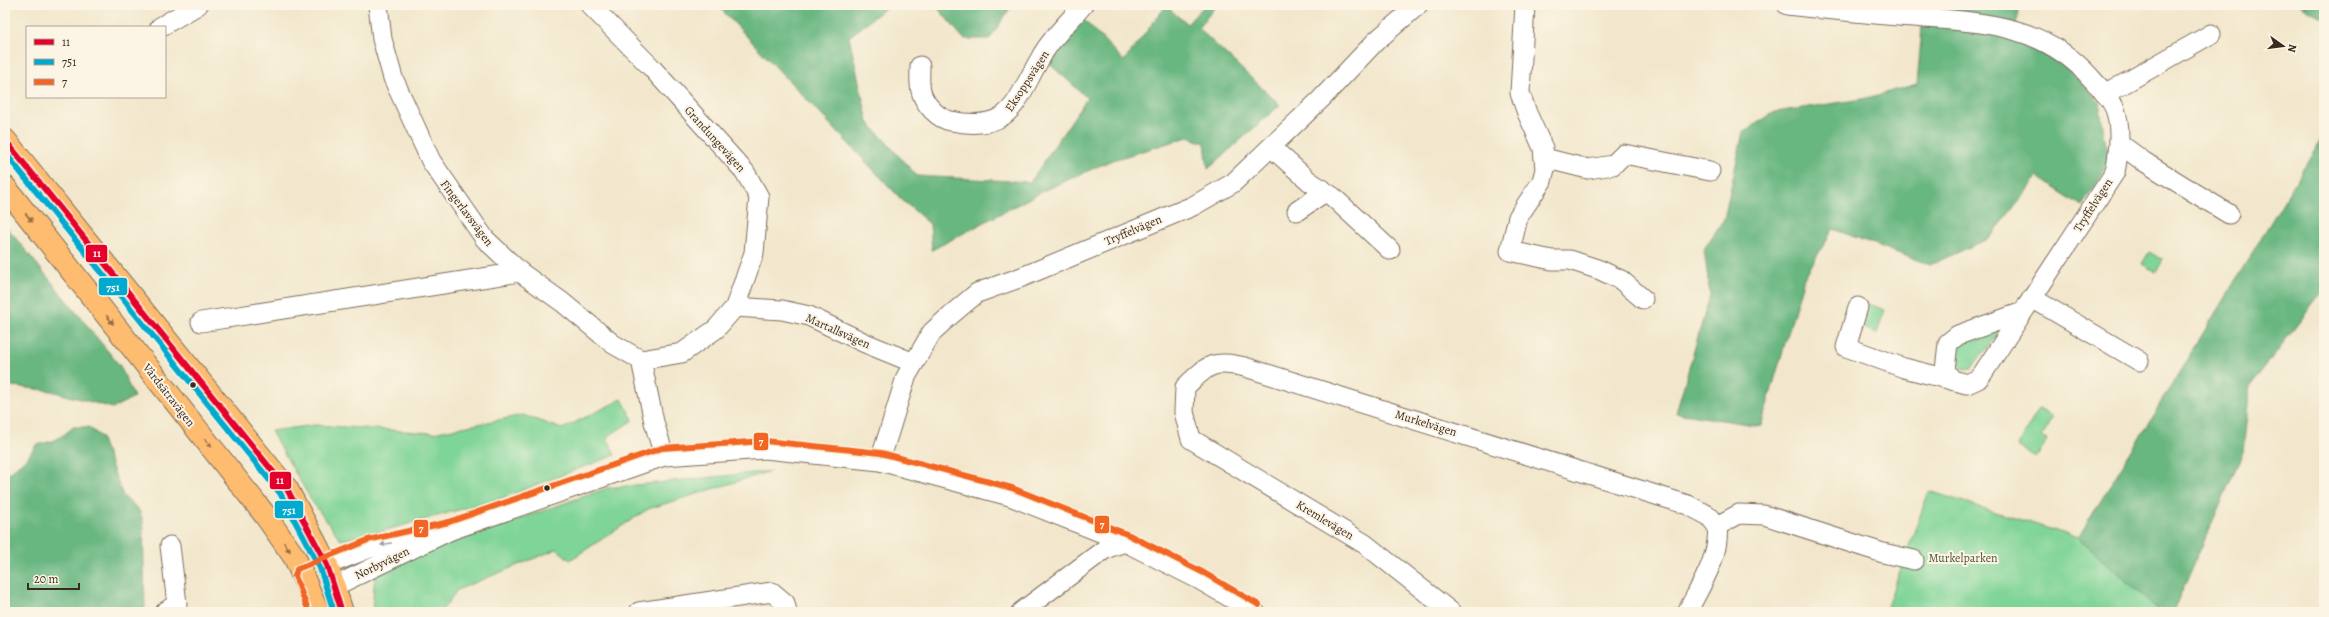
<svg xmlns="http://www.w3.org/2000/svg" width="2329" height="617" font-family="Alegreya,serif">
<rect width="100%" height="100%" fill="#fcf5e5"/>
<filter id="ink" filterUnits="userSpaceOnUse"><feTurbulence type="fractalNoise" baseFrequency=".025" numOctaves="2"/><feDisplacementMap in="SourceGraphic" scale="8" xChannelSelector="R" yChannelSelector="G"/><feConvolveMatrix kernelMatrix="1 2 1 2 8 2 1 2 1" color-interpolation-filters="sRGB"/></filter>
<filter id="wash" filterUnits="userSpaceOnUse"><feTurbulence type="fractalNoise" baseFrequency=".012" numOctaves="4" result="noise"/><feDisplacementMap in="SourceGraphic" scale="16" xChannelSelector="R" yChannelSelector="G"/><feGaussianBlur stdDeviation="0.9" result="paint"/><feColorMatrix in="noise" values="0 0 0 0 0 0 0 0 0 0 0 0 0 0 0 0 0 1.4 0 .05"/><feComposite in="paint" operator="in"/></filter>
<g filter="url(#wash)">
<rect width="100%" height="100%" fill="#f2e7cc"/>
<g fill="#7fd497" stroke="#5d7f5a">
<polygon points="2149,252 2163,260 2156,272 2142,264"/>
<polygon points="1868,304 1885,310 1877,333 1861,327"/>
<polygon points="1997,329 1999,333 1997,336 1972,368 1963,369 1954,362 1956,346"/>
<polygon points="622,399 633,420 607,437 615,455 502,498 379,532 341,540 313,503 271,431 315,425 433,433 523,415 562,429"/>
<polygon points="2039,409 2053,417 2041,437 2047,440 2036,457 2017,446"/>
<polygon points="771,471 648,509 570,560 557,549 457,590 441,612 372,612 375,575 382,568 607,488"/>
<polygon points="1929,491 2078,538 2161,612 1885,612"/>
</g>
<g fill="#67b680" stroke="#51704f">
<polygon points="717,5 889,5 849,37 868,122 917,176 1030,182 1087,98 1041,56 1077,13 1124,61 1166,6 1187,24 1205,5 1217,5 1198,28 1280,105 1208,169 1205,143 1188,137 1110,161 1045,190 932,250 930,224 902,200"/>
<polygon points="935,5 1012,5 990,39 964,39"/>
<polygon points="1924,5 2020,5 2013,40 2064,64 2099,102 2109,164 2082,206 2037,177 1990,238 1930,265 1833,229 1804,278 1761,426 1676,413 1710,295 1704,249 1724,219 1743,132 1775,112 1863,99 1917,84"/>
<polygon points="2301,5 2324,5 2324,19 2300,5"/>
<polygon points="2324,135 2324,290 2250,386 2243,452 2173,612 2161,612 2078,538"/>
<polygon points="5,225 120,366 134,397 113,408 51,391 5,385"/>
<path d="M 73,427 L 89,427 L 101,437 L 123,496 L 139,510 L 143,521 L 145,612 L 5,612 L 5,476 L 27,458 L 36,445 C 52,442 62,438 73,427 Z"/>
</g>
</g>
<g filter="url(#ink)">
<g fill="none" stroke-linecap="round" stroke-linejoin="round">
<g stroke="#7b6c5b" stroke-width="21">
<g id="minor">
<polyline points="378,5 382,39 393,78 431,161 485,239 520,272 562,302 613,344 641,360"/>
<polyline points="590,5 651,67 745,172 759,197 754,253 735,307 716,329 682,353 641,360 654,422 664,456"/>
<polyline points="1525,5 1520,93 1527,113 1543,148 1545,169 1542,181 1518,217 1510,251 1552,260 1570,260 1600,270 1621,280 1643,299"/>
<path d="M 1787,5 C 1824,9 1861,13 1899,16 C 1970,22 2039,19 2091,78 C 2099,87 2111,98 2115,109 C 2122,129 2119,152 2115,172 L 1983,373 L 1978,379 L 1967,384 L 1952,380 L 1945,370 L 1948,343 L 1958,335 L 2023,312"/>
<polyline points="160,27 198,5"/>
<path d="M 920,66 C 920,74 919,83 921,91 C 924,104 938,119 951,121 C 1013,133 1015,101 1041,57 C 1051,38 1070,21 1083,5"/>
<polyline points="2104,93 2120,86 2211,34"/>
<polyline points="2120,144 2143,161 2229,214"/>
<polyline points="1271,147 1309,181 1333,197 1390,250"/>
<polyline points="1544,158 1588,169 1613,165 1624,154 1710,171"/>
<polyline points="1297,211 1325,192"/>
<polyline points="2032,298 2139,361"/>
<polyline points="735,307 782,310 809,316 865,343 914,363"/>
<polyline points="1858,307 1846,347 1904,368 1952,380"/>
<polyline points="201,322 520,272"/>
<polyline points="880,461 906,377 932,332 952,314 977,293 1022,277 1193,206 1233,183 1321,99 1376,41 1418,5"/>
<polyline points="1717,526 1739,514 1764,515 1883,553 1914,560"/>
<polyline points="327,565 370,548 421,536"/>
<polyline points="335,586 451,530 664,456 765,449 880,461 1010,496 1125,542 1200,580 1255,612"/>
<polyline points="165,612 177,604 170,546"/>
<polyline points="639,612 772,592 785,603 787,612"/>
<polyline points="1021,612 1105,549 1125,542"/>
<path d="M 1451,612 L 1365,544 L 1191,439 L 1184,412 L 1185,387 C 1209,364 1212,360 1245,367 L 1688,505 L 1709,516 L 1717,526"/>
<path d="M 1687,612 C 1700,587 1721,555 1717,526"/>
</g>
</g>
<g stroke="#7b6c5b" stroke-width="24">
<g id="major">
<polyline points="5,140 287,489 327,565 342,612"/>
<polyline points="5,187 265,515 295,558 318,612"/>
</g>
</g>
<use href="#minor" stroke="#fff" stroke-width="19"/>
<use href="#major" stroke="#febc70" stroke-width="22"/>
<g stroke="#fcf5e5" stroke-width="9">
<polyline id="bus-1" points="5,140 287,489 327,565 342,612"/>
</g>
<g stroke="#fcf5e5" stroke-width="9">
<polyline id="bus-2" points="5,153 280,493 320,568 334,612"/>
</g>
<g stroke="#fcf5e5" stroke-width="9">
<polyline id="bus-3" points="309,612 295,576 297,569 368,540 449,522 662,448 765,441 881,453 1012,488 1129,535 1204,573 1259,605"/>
</g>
<use href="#bus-1" stroke="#e4002b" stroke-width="6"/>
<use href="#bus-2" stroke="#00a9ce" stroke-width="6"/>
<use href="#bus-3" stroke="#f26522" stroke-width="6"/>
</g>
<defs><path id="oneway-solid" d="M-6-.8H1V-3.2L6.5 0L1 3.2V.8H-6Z"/></defs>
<g fill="#936c43">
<use href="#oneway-solid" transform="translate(29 218) rotate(52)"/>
<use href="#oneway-solid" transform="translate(110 320) rotate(52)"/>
<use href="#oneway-solid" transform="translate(208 443) rotate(52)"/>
<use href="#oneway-solid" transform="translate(287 547) rotate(55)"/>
</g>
<use fill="#a79f9a" href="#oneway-solid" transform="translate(386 544) rotate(168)"/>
</g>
<g fill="#3b2a1e" stroke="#fcf5e5" stroke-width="1.5">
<circle cx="193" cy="385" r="3.5"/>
<circle cx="547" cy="488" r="3.5"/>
</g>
<g text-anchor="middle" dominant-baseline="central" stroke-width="4" stroke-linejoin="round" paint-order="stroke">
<g font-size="12" fill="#3b2a1e" stroke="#fcf5e5">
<text transform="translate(1027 81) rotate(-57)">Eksoppsvägen</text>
<text transform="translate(715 139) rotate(48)">Grandungevägen</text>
<text transform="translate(2093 205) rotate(-57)">Tryffelvägen</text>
<text transform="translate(467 213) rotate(53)">Fingerlavsvägen</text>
<text transform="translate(1133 230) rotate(-23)">Tryffelvägen</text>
<text transform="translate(838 331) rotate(24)">Martallsvägen</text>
<text transform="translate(169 395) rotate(52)">Vårdsätravägen</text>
<text transform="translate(1426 423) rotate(17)">Murkelvägen</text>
<text transform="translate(1325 520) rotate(31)">Kremlevägen</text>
<text transform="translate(382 563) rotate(-26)">Norbyvägen</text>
</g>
<g font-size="12" fill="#4c543c" stroke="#fcf5e5">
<text x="1963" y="558">Murkelparken</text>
</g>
</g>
<g stroke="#fcf5e5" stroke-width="1.5">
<rect x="85" y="244" width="23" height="19" rx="4" fill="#e4002b"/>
<rect x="98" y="277" width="30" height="19" rx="4" fill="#00a9ce"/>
<rect x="753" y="432" width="16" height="19" rx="4" fill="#f26522"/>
<rect x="269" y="471" width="23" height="19" rx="4" fill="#e4002b"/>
<rect x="274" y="500" width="30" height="19" rx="4" fill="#00a9ce"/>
<rect x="1094" y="515" width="16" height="19" rx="4" fill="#f26522"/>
<rect x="413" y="519" width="16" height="19" rx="4" fill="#f26522"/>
</g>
<g font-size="11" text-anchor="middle" font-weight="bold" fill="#fff">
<text x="97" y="257">11</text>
<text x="113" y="291">751</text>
<text x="761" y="445">7</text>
<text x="280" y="484">11</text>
<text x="289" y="514">751</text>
<text x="1102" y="528">7</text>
<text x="421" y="532">7</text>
</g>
<rect width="2329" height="617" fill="none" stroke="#fcf5e5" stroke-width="20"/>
<rect x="26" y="26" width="140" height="72" fill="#fcf5e5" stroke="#afa495"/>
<rect x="34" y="39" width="20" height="6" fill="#e4002b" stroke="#afa495"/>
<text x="62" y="46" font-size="12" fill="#3b2a1e">11</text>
<rect x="34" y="59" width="20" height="6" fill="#00a9ce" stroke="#afa495"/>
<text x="62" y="66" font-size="12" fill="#3b2a1e">751</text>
<rect x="34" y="79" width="20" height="6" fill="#f26522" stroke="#afa495"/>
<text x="62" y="86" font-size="12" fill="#3b2a1e">7</text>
<g transform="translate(2283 46) rotate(104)" stroke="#fcf5e5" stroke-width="3" paint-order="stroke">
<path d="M0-3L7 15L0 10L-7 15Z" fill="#3b2a1e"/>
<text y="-6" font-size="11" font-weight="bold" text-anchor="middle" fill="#3b2a1e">N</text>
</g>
<path d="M28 583v6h51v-6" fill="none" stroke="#3b2a1e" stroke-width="2"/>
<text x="34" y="583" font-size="12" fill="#3b2a1e" stroke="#fcf5e5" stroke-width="3" paint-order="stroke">20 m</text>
</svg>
